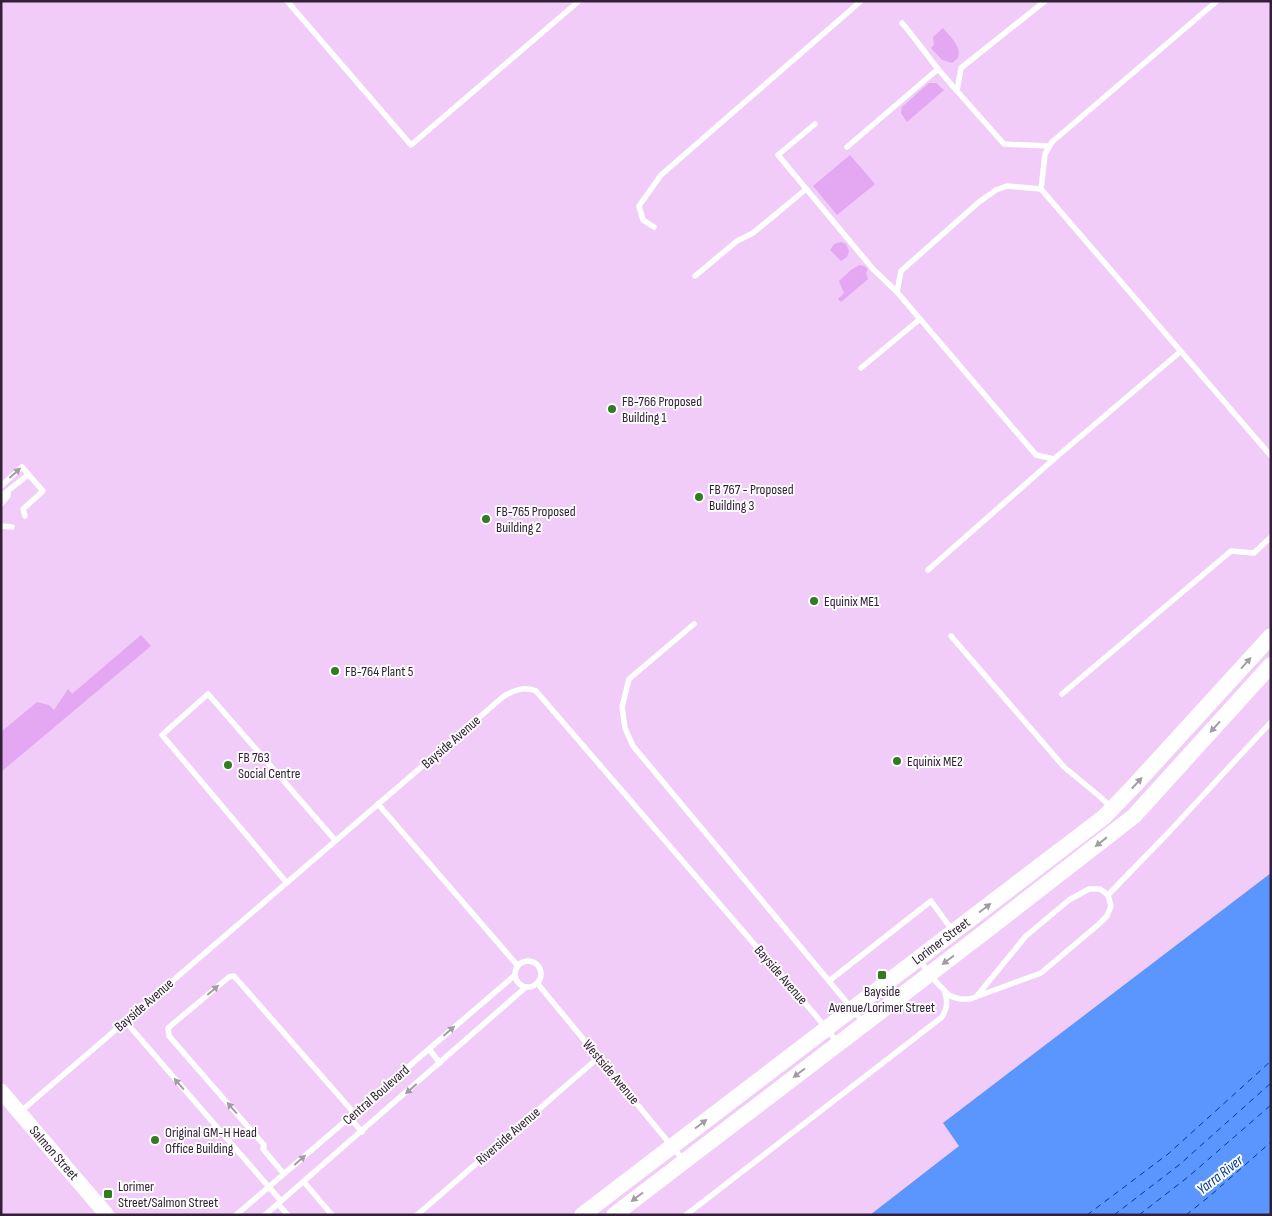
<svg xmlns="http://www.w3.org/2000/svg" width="1272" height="1216" font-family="'Sofia Sans Condensed',sans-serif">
<rect width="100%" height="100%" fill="#f1ccf8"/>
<g fill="#e4a7f1">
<path d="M 943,28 C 950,37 962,46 958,58 L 952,63 L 942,60 L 931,48 L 934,45 L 933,37 Z"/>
<polygon points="929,83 936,83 944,90 907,122 901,113 902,107"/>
<polygon points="850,155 875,184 837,215 813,186"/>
<polygon points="841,242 846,244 849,251 847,257 841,261 830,250 834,244"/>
<polygon points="859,265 864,266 868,269 866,273 868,279 841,302 838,299 844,293 839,281 851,270"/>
<polygon points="141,635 151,646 1,772 1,732 37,702 49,705 54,710 68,689 72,694"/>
</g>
<polygon fill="#5a96fd" points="1271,873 1271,1215 870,1215 959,1146 943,1123"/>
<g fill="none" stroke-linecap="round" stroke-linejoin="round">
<g stroke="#023b94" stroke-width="1" stroke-dasharray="6 5" stroke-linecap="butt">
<polyline points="1087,1215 1168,1154 1271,1061"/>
<polyline points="1114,1215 1179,1165 1271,1083"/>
<polyline points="1139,1215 1188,1177 1271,1105"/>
<polyline points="1186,1215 1211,1195 1271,1142"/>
</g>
<g stroke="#fff" stroke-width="5.5">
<polyline points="287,1 411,145 579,1"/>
<polyline points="1045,1 961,68 957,91 1004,144 1048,146"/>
<polyline points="1217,1 1052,142 1045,154 1041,189 1271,456"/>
<path d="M 902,23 C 915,38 926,54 938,69"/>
<polyline points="815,124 778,155 873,269 897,292"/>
<polyline points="847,147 938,69 957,91"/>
<polyline points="1041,189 1007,186 996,190 979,202 901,271 897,292 1036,455 1054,459 1180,352"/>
<polyline points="654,227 643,220 639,206 661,175 861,1"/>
<polyline points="695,276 737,241 753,233 805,190"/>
<polyline points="861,368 920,319"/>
<polyline points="1,486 22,467 43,491 23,509 25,516"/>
<polyline points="1,496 28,475"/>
<polyline points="1,504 8,496 8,492"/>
<polyline points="1,526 12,527"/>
<polyline points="928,570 1054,459"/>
<polyline points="694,624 629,679 622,707 625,728 633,746 829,981"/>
<polyline points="951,636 1064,767 1098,795 1111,807"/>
<polyline points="1062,694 1231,551 1254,553 1271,537"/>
<polyline points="378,804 518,966"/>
<polyline points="287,883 162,735 208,694 335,840"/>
<polyline points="1108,895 1170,831 1271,722"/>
<polyline points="919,960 938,984 950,996 960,999 970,999 1041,973 1099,924 1107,916 1111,906 1108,895 1100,889 1089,889 1069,900 1026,936 976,997"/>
<circle cx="528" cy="974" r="13"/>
<polyline points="537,983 684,1161"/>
<polyline points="125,1021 281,1201"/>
<polyline points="863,1022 829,981 931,901 952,930"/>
<polyline points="429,1049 440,1063"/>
<path d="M 20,1112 L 504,696 C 515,690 524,686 536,691 L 817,1017 L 837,1042"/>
<polyline points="350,1118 362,1132"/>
<polyline points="284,1174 263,1149 264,1145 169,1036 168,1028 229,977 234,976 354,1113"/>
<polyline points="304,1182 332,1215"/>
<polyline points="278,1204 288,1215"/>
<polyline points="236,1215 515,975"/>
<polyline points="265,1215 526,987"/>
<polyline points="417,1215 599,1057"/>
<path d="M 686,1215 L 942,1017 C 947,1008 948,1003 945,993"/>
</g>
<polyline stroke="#fff" stroke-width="15" points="1,1091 107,1215"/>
<g stroke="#fff" stroke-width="16">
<polyline points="582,1215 1104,817 1133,787 1271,636"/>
<polyline points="614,1215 986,931 1134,816 1271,665"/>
</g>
</g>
<defs><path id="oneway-solid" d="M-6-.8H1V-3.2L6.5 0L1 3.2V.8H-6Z" transform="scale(1.25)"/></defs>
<g fill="#a39ba5">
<use href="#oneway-solid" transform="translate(15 473) rotate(-42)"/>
<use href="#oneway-solid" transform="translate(1246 663) rotate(-48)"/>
<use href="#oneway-solid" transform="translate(1215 727) rotate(132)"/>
<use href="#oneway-solid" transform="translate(1137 783) rotate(-47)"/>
<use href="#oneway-solid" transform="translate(1101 842) rotate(142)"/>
<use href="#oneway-solid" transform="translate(985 908) rotate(-37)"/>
<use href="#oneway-solid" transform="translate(948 960) rotate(143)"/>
<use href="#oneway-solid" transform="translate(213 990) rotate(-41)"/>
<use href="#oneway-solid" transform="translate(449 1031) rotate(-41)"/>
<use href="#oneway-solid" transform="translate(799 1073) rotate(143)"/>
<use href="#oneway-solid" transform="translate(179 1084) rotate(-131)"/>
<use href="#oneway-solid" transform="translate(411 1089) rotate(139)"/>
<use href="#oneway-solid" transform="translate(232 1108) rotate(-131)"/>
<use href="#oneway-solid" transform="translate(701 1124) rotate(-37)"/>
<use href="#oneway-solid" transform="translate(300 1160) rotate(-41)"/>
<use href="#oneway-solid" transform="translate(637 1197) rotate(143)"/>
</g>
<g fill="#317b21" stroke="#fcfcfc" stroke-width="2">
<circle cx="612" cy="409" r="5"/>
<circle cx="699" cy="497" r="5"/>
<circle cx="486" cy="519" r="5"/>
<circle cx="814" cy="601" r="5"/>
<circle cx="335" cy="671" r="5"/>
<circle cx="897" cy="761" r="5"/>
<circle cx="228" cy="765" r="5"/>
<rect x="877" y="970" width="10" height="10" rx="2.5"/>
<circle cx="155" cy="1140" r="5"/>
<rect x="103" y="1189" width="10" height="10" rx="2.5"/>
</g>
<g text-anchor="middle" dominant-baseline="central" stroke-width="4" stroke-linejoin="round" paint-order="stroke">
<g font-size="14" fill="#322136" stroke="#fcfcfc" text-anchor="start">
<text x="622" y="401">FB-766 Proposed<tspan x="622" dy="16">Building 1</tspan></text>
<text x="709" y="489">FB 767 - Proposed<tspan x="709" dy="16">Building 3</tspan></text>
<text x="496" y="511">FB-765 Proposed<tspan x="496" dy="16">Building 2</tspan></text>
<text x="824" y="601">Equinix ME1</text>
<text x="345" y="671">FB-764 Plant 5</text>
<text x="238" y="757">FB 763<tspan x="238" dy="16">Social Centre</tspan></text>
<text x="907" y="761">Equinix ME2</text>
<text x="882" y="991" text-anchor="middle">Bayside<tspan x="882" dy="16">Avenue/Lorimer Street</tspan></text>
<text x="165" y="1132">Original GM-H Head<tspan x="165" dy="16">Office Building</tspan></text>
<text x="118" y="1186">Lorimer<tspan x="118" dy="16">Street/Salmon Street</tspan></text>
</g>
<g font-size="14" fill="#322136" stroke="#fcfcfc">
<text transform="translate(451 742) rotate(-41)">Bayside Avenue</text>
<text transform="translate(941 941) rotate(-37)">Lorimer Street</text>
<text transform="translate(781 975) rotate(49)">Bayside Avenue</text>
<text transform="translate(144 1005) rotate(-41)">Bayside Avenue</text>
<text transform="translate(611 1072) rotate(50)">Westside Avenue</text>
<text transform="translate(376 1095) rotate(-41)">Central Boulevard</text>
<text transform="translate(508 1136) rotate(-41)">Riverside Avenue</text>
<text transform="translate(54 1153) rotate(49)">Salmon Street</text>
</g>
<g font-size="15" font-style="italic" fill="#023b94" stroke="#fcfcfc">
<text transform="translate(1220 1175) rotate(-38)">Yarra River</text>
</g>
</g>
<rect width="1272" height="1216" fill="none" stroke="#322136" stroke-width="5"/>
</svg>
